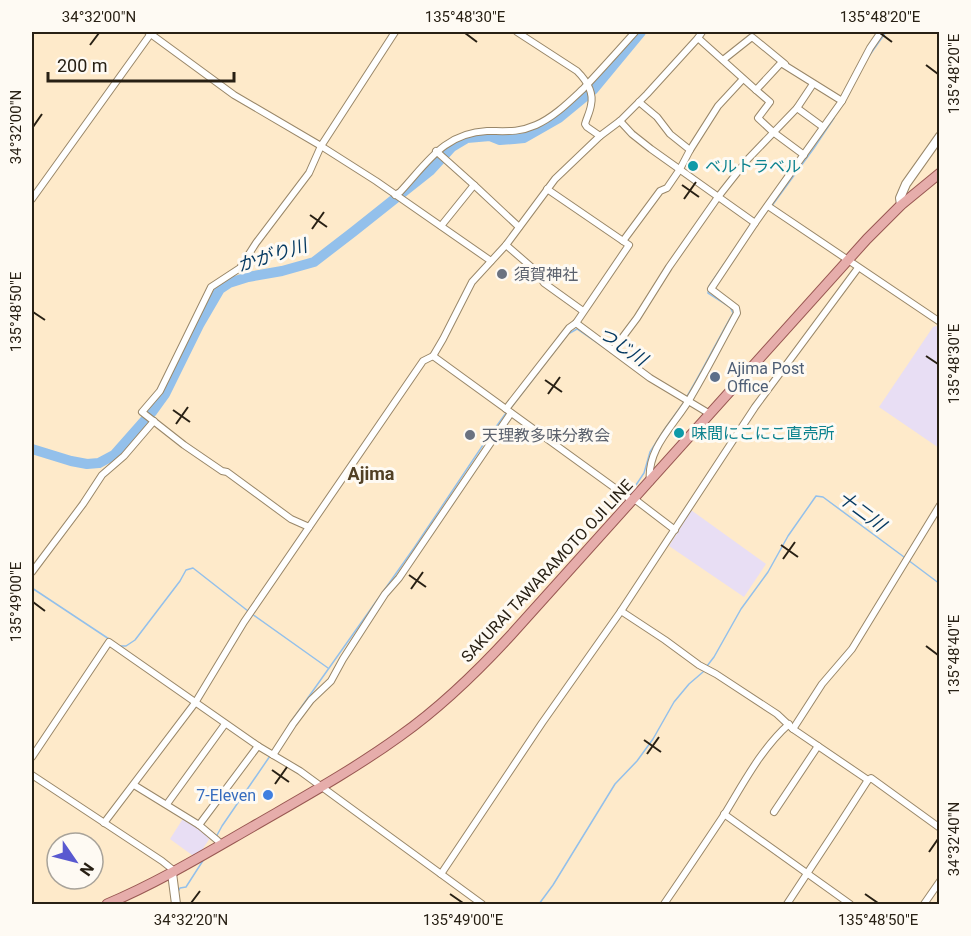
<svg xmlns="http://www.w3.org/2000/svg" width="971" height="936" font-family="Roboto,'Noto Sans JP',sans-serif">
<rect width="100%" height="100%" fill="#feeaca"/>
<g fill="#e8def4">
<polygon points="936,326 940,328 939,448 879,407 933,327"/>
<polygon points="691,510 766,564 744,597 669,546"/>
<polygon points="184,817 199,827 210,838 200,853 192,855 170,839"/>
</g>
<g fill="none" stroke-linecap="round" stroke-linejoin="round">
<g stroke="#93c0eb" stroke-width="1.5">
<polyline points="869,56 886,32"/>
<polyline points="771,207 814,148 834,118"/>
<path d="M 686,398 C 703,370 717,341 733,313 L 730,307 L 708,293 L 709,286 L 724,264"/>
<polyline points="510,409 568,334 577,329 612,353"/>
<polyline points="630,494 644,473 650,452 664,430 684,402"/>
<polyline points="908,560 940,584"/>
<polyline points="32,588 109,639"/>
<polyline points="252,614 328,668"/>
<polyline points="120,646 126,646 135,640 180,581 186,570 193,568 248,611"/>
<polyline points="707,666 714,657 741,609 768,572 788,536 816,496 823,497 904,557"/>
<polyline points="288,726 414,548 485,442 506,413"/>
<polyline points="216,837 222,826 270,756"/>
<polyline points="178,892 180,888 186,887 204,859"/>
<polyline points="539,904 553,885 615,784 637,761 653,739 674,702 689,684 703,672"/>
</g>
<polyline stroke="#93c0eb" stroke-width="10" points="32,449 71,461 87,464 99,463 114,455 152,412 165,394 199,325 220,289 229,283 248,277 282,271 314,262 353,232 431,170 452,147 467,138 490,136 500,140 514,139 524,138 559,118 593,90 641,32"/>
<g stroke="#998769" stroke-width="8">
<g id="street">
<polyline points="148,32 234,95 321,146 376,181 491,261"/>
<path d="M 517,32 L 577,71 C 586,80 594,92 591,105 C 590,112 587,117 585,124 L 587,127 L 600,136"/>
<polyline points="698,38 756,90 781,63 842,101"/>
<polyline points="723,60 752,37 785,64"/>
<polyline points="756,90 770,102 758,118 773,132 804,155"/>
<polyline points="639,102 657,117 670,134 690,150"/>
<polyline points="797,108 823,127"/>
<polyline points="620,121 632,134 651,149 755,223"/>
<polyline points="436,151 474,185"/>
<polyline points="547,189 623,241"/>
<path d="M 395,195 L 400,192 C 427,163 444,133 487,131 C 505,131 518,133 536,125 C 554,117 569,102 583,89 C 601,70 618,51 635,32"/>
<polyline points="32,199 152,32"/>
<polyline points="768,206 940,322"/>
<polyline points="441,226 474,185 519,227"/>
<polyline points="506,245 536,271 544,283 583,311"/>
<polyline points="576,323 650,378 710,414"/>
<polyline points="613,350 637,318 669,267 718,197 748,159 797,108 813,84"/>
<polyline points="433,356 630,499 637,501 675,530"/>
<polyline points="506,409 569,328 576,323 629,245 623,241 660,191 667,188 680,169 690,150 718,106 743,79"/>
<path d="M 650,482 C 646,447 677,423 692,395 C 708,368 722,340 737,313 L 736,308 L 711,289 L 755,223 L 842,101 L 870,48 L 881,32"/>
<polyline points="309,527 291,519 227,472 222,471 184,445 142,412 160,391 211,287 240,268 256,243 309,173 321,146 395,32"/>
<polyline points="32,572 83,504 102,475 124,456 154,421"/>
<polyline points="621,611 665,640 699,665 716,674 777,714 793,729 868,780 871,778 940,828"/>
<polyline points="793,729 822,684 852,649 940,505"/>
<polyline points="273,755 293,724 311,700 331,681 343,659 385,594 399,578 511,413"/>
<polyline points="32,757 109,642 258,746 300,771 482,904"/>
<polyline points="32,775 162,861 172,869 172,873"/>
<polyline points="134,785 199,825 258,746"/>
<polyline points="167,804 225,724"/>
<polyline points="774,812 818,746"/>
<polyline points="724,814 850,904"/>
<polyline points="104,823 195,703 244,622 423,361 433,356 443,339 472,282 506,245 555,179 600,136 620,121 647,94 698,38 702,32"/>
<polyline points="199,825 217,840 221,844"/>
<polyline points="441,874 542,723 621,611 755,407 858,268"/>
<path d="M 664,904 C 684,875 704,845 724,815 C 743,784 761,749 789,724"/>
<polyline points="787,904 837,828 868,780"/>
<polyline points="924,904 940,881"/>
</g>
</g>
<g stroke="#998769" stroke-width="10">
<g id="secondary">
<polyline points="901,205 900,198 906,184 940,136"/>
<polyline points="172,873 176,904"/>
</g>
</g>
<g stroke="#995852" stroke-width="11">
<path id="primary" d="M 107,904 C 157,883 205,854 252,827 C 302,798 353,770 400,736 C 441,707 477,672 511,635 L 867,239 L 901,205 L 940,173"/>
</g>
<use href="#street" stroke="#fff" stroke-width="6"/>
<use href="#secondary" stroke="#fff" stroke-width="8"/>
<use href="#primary" stroke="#e6adab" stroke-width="9"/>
</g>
<path fill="none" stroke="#282014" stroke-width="2" d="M 465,33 L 477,42M 880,33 L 892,42M 90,45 L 99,33M 926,65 L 938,74M 33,127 L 42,114M 682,185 L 699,197M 684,199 L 696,182M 310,215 L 327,227M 312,229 L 324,212M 33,312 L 45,320M 926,356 L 938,364M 545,380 L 562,392M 548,394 L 560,377M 173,410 L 190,422M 176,424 L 188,407M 781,545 L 798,557M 783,559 L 795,542M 409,575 L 426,587M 411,589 L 423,572M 33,602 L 45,611M 926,646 L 938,655M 644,740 L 661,752M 647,754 L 659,737M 272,770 L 289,782M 275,784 L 287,767M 929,852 L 938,839M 450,894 L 463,903M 865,894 L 878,903M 191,903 L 200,891"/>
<g fill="#0f9aa8" stroke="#fefaf3" stroke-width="2">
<circle cx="693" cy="166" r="6"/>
<circle cx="679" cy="433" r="6"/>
</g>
<g fill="#6b7280" stroke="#fefaf3" stroke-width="2">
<circle cx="502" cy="274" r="6"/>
<circle cx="470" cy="435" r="6"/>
</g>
<circle fill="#5c6f8a" stroke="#fefaf3" stroke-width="2" cx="715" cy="377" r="6"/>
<circle fill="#3f7fe0" stroke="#fefaf3" stroke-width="2" cx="268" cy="795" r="6"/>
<g text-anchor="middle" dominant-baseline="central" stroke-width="6" stroke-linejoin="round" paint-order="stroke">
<g font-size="16" fill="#0d838f" stroke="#fefaf3" text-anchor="start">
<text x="705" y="166">ベルトラベル</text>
<text x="691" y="433">味間にこにこ直売所</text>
</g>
<g font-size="16" fill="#5b616d" stroke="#fefaf3" text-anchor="start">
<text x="514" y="274">須賀神社</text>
<text x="482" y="435">天理教多味分教会</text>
</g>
<g font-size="16" fill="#4e5e75" stroke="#fefaf3" text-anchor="start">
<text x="727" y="368">Ajima Post<tspan x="727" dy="18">Office</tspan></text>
</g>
<g font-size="16" fill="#282014" stroke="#fefaf3">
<text transform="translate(547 571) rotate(-47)">SAKURAI TAWARAMOTO OJI LINE</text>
</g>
<g font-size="16" fill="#366cbe" stroke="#fefaf3" text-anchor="end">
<text x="256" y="795">7-Eleven</text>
</g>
<g font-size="18" font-style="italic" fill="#063a62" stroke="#fefaf3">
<text transform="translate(272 255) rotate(-17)">かがり川</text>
<text transform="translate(623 346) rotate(34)">つじ川</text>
<text transform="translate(862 511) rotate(37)">十二川</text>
</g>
<g font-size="18" font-weight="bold" fill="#514025" stroke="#fefaf3">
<text x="371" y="473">Ajima</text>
</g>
</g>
<rect width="971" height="936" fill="none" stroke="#fefaf3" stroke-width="66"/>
<g transform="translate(75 861) rotate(125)"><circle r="28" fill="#fefaf3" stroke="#a8a39a" stroke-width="1.5"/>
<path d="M0-4.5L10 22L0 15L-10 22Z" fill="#5959d0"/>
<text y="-9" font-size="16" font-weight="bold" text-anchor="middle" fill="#282014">N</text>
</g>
<path d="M48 72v9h186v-9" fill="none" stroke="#282014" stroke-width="3"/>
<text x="57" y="72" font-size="18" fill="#282014" stroke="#fefaf3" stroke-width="4.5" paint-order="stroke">200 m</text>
<rect x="33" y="33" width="905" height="870" fill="none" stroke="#282014" stroke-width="2"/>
<g font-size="15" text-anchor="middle" fill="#282014">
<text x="99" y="22">34°32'00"N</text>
<text x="465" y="22">135°48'30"E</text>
<text x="880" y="22">135°48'20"E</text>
<text transform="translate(954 74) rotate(-90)" y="5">135°48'20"E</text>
<text transform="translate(16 127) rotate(-90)" y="5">34°32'00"N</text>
<text transform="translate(16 312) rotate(-90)" y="5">135°48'50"E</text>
<text transform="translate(954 364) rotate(-90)" y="5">135°48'30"E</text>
<text transform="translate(16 602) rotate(-90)" y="5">135°49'00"E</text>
<text transform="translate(954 655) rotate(-90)" y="5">135°48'40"E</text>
<text transform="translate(954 839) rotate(-90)" y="5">34°32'40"N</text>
<text x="191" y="925">34°32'20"N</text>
<text x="463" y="925">135°49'00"E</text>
<text x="878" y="925">135°48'50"E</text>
</g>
</svg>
